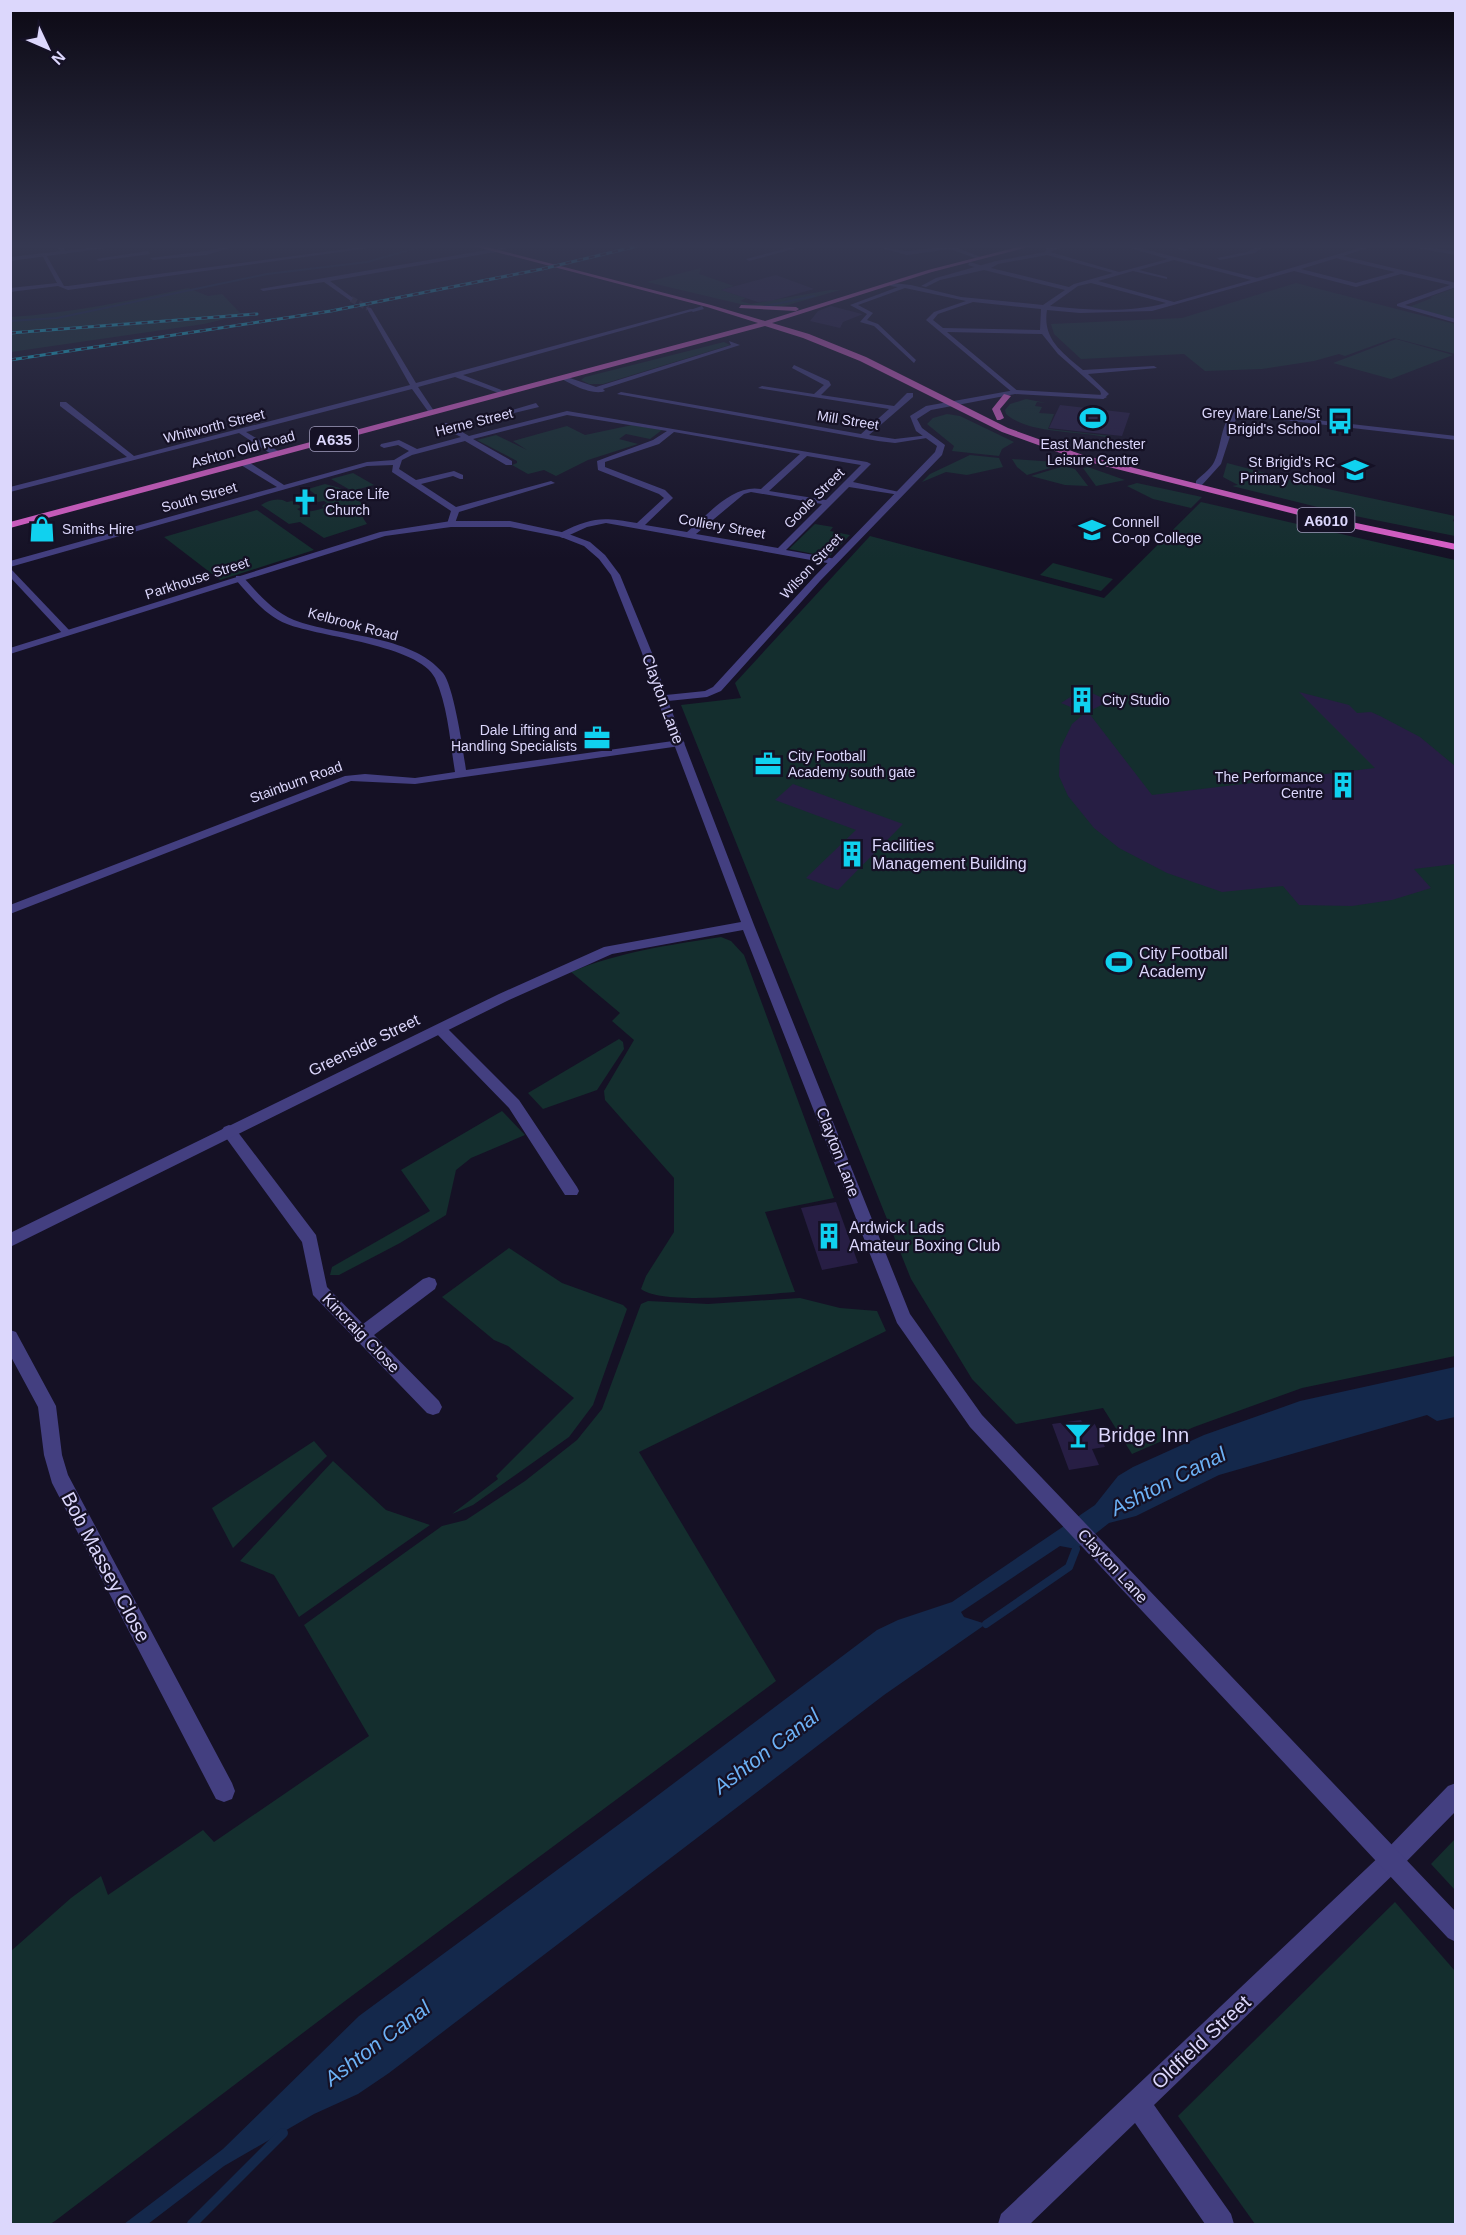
<svg xmlns="http://www.w3.org/2000/svg" width="1466" height="2235" font-family="Helvetica,sans-serif">
<rect width="100%" height="100%" fill="#151125"/>
<g fill="#142e2e">
<polygon points="701,268 699,274 734,286 721,290 746,298 740,301 751,304 830,290 840,290 781,307 753,307 647,282"/>
<polygon points="1296,283 1455,324 1455,354 1394,338 1345,356 1339,354 1314,361 1262,369 1205,371 1184,354 1081,359 1054,334 1051,324 1182,318"/>
<path d="M 188,288 L 208,296 L 222,294 L 242,315 L 204,324 L 11,352 L 11,317 C 70,313 129,301 188,288 Z"/>
<polygon points="1455,288 1455,319 1409,307 1432,298 1430,297"/>
<polygon points="1396,339 1453,355 1391,379 1333,363"/>
<polygon points="724,342 730,345 603,384 589,384 581,380 585,377"/>
<path d="M 1026,399 L 1046,403 L 1037,402 L 1035,406 L 1042,407 L 1039,413 L 1054,414 L 1048,429 L 1111,436 L 1110,438 C 1081,430 1030,435 1006,414 L 1005,410 L 1010,404 Z"/>
<polygon points="947,414 960,416 1014,442 1002,449 999,456 952,451 954,446 927,424 933,418"/>
<polygon points="632,425 662,430 650,439 626,434 619,439 638,444 588,460 556,476 544,470 528,474 512,465 517,463 517,461 477,440 496,435 527,450 513,441 567,426 585,435"/>
<polygon points="970,455 999,458 1003,467 967,475 946,472 922,482 930,474"/>
<polygon points="1012,459 1056,462 1060,465 1027,475 1017,467"/>
<polygon points="1227,463 1323,488 1455,516 1453,521 1455,522 1455,536 1350,515 1232,486 1238,485 1223,477"/>
<polygon points="1064,466 1075,469 1088,486 1065,485 1031,476"/>
<polygon points="1088,467 1125,480 1096,486 1083,468"/>
<polygon points="353,473 374,485 352,491 331,479"/>
<polygon points="1137,483 1202,497 1191,508 1153,499 1127,486"/>
<path d="M 325,484 L 340,488 L 369,508 L 363,518 L 367,524 L 324,538 L 300,522 L 289,524 L 261,505 C 269,500 279,497 287,502 L 292,501 L 302,507 L 297,509 C 303,514 315,511 324,508 L 322,506 L 327,503 L 324,501 L 318,502 L 308,496 L 315,494 L 308,489 Z"/>
<polygon points="1201,502 1455,560 1455,1356 1302,1388 1194,1427 1132,1454 1103,1408 1016,1424 972,1379 911,1279 681,705 741,698 735,683 870,536 1104,598"/>
<polygon points="257,510 314,550 220,580 164,537"/>
<polygon points="815,524 833,527 830,531 850,535 829,557 789,549"/>
<polygon points="1053,563 1113,579 1101,591 1040,575"/>
<path d="M 721,937 L 731,941 L 744,955 L 834,1198 L 765,1212 L 795,1292 C 765,1294 662,1306 641,1289 L 646,1276 L 674,1232 L 674,1178 L 605,1100 L 604,1091 L 634,1040 L 612,1021 L 620,1013 L 571,972 C 619,952 669,945 721,937 Z"/>
<polygon points="619,1039 623,1042 624,1049 597,1090 543,1109 528,1093"/>
<polygon points="502,1111 525,1135 471,1158 456,1170 446,1215 400,1243 339,1275 330,1275 332,1267 430,1211 401,1170"/>
<polygon points="509,1248 562,1283 623,1305 627,1309 593,1405 569,1437 473,1505 452,1514 498,1479 496,1476 574,1398 508,1346 494,1340 442,1297"/>
<polygon points="800,1298 840,1308 877,1311 886,1331 639,1452 776,1681 345,2001 55,2221 50,2224 11,2224 11,1951 71,1898 101,1876 108,1895 203,1830 214,1842 369,1736 304,1625 442,1526 466,1520 525,1481 577,1440 602,1409 641,1304 648,1301 708,1304"/>
<polygon points="314,1441 327,1456 233,1548 212,1508"/>
<polygon points="333,1461 386,1510 430,1525 299,1617 274,1575 240,1561"/>
<polygon points="1455,1839 1455,1890 1431,1864"/>
<polygon points="1395,1902 1455,1971 1455,2224 1255,2224 1178,2116"/>
</g>
<polygon fill="#14284b" points="1455,1367 1455,1417 1437,1421 1427,1415 1219,1475 1136,1516 1109,1523 1076,1549 1060,1546 961,1612 964,1617 986,1624 884,1695 389,2073 358,2094 314,2114 224,2166 148,2224 124,2224 223,2149 359,2016 637,1811 877,1630 898,1620 952,1602 1095,1505 1118,1476 1133,1467 1204,1435 1300,1401"/>
<g fill="none" stroke-linecap="round" stroke-linejoin="round">
<g stroke="#14284b" stroke-width="2">
<polyline points="766,306 814,296"/>
<polyline points="10,321 57,318 267,274 367,262 420,247"/>
</g>
<polyline stroke="#14284b" stroke-width="8" points="986,1624 1069,1567 1076,1549"/>
<polyline stroke="#14284b" stroke-width="10" points="192,2224 283,2133"/>
</g>
<g fill="#271e44">
<polygon points="776,275 814,289 771,301 758,302 721,290"/>
<polygon points="831,306 862,314 863,314 843,322 840,328 810,321 818,311"/>
<polygon points="1060,405 1130,413 1122,436 1049,428"/>
<polygon points="1083,689 1109,701 1088,712 1152,795 1375,768 1299,692 1349,705 1357,713 1371,712 1380,716 1420,737 1455,766 1455,864 1414,869 1431,888 1392,900 1352,906 1299,905 1283,886 1222,892 1167,873 1119,848 1094,828 1068,796 1059,776 1060,749 1072,724 1085,713 1061,703"/>
<polygon points="793,784 903,824 838,890 806,878 856,830 775,800"/>
<polygon points="836,1202 858,1263 822,1270 801,1208"/>
<polygon points="1081,1420 1083,1424 1094,1422 1105,1447 1092,1449 1099,1465 1069,1470 1052,1424"/>
</g>
<g fill="none" stroke-linecap="round" stroke-linejoin="round">
<polyline stroke="#332f45" stroke-width="6" stroke-dasharray="6 3" stroke-linecap="butt" points="351,299 368,308"/>
<g fill="#433f80" fill-rule="evenodd">
<polygon points="970,262 986,267 987,268 984,270 968,265"/>
<polygon points="702,306 704,309 693,312 690,310"/>
</g>
<g fill="#433f80" fill-rule="evenodd">
<polygon points="10,246 18,246 10,248"/>
<polygon points="57,246 63,246 66,254 62,254"/>
<polygon points="228,246 237,246 206,255 153,260 150,258 206,251"/>
<polygon points="369,246 383,246 68,290 58,286 10,292 10,288 57,283 42,255 45,253 64,286 68,286"/>
<polygon points="795,246 804,246 749,261 746,259"/>
<polygon points="874,246 907,251 953,246 983,258 978,259 950,249 907,255"/>
<path d="M 1055,246 L 1064,246 L 1050,252 L 1119,272 L 1168,259 L 1123,246 L 1132,246 L 1257,278 L 1366,246 L 1374,246 L 1343,256 L 1456,283 L 1456,287 L 1405,305 L 1456,319 L 1456,323 L 1397,306 L 1397,304 L 1450,285 L 1401,274 L 1356,287 L 1294,271 L 1152,311 L 1080,313 L 1047,310 C 1042,339 1063,353 1083,370 L 1154,366 L 1157,368 L 1088,374 L 1109,394 L 1103,399 L 1099,397 L 1101,394 L 1100,391 L 1058,354 L 1042,334 L 947,332 L 1019,392 L 1013,393 L 926,320 L 934,312 L 966,301 L 905,288 L 858,305 L 873,313 L 867,320 L 878,324 L 916,360 L 914,363 L 874,326 L 860,322 L 867,314 L 850,305 L 898,287 L 890,286 L 892,283 L 911,285 L 961,297 L 1043,305 L 1065,290 L 984,270 L 940,280 L 926,287 L 921,286 L 936,278 L 996,261 L 1045,252 L 1047,248 ZM 1047,255 L 1113,273 L 1074,284 L 1069,287 L 991,268 L 998,264 ZM 1337,258 L 1339,259 L 1395,272 L 1356,283 L 1301,269 ZM 1174,260 L 1251,280 L 1174,302 L 1098,281 L 1133,271 L 1167,279 L 1167,277 L 1139,270 ZM 1091,283 L 1166,303 C 1130,313 1087,310 1050,306 L 1078,286 ZM 973,302 L 1041,309 L 1040,330 L 943,328 L 933,320 L 938,314 Z"/>
<polygon points="1100,246 1108,246 1105,248"/>
<polygon points="1168,246 1188,249 1185,251"/>
<polygon points="1258,246 1264,246 1255,253 1220,260 1217,258 1247,252"/>
<polygon points="1413,246 1456,251 1456,255 1416,248"/>
<polygon points="493,249 495,252 330,281 353,298 351,301 324,282 263,291 260,289"/>
<polygon points="148,251 150,254 99,261 96,259"/>
<polygon points="366,307 371,308 416,383 691,309 696,310 463,375 504,391 504,395 455,377 418,387 436,414 430,414 412,389 246,432 280,452 280,456 274,456 239,433 10,492 10,487 127,457 60,406 60,402 66,402 134,456 410,385"/>
<path d="M 729,341 L 740,345 L 603,389 L 605,391 C 594,396 569,384 559,377 L 564,376 L 596,387 L 731,345 Z"/>
<polygon points="794,365 829,381 831,385 821,395 894,406 907,393 913,393 913,397 869,435 895,439 929,435 933,437 895,443 878,441 617,394 621,392 861,434 889,409 758,388 762,386 814,394 824,385 792,368"/>
<polygon points="536,403 539,407 506,415 502,413"/>
<path d="M 567,411 L 867,462 L 871,464 L 853,482 L 904,493 L 900,495 L 849,487 L 786,550 L 836,559 L 836,563 L 833,564 L 606,523 L 587,527 L 563,538 L 560,537 L 560,533 C 593,517 601,517 637,523 L 664,498 L 659,494 L 598,470 L 597,461 L 653,440 L 667,431 L 567,415 L 473,439 L 512,461 L 512,465 L 506,465 L 465,441 L 412,455 L 402,460 L 399,469 L 416,480 L 454,471 L 463,475 L 463,479 L 460,479 L 453,476 L 421,484 L 456,507 L 551,481 L 555,483 L 459,512 L 454,526 L 447,524 L 451,511 L 392,472 L 393,465 L 367,466 L 10,567 L 10,561 L 277,487 L 241,465 L 241,461 L 247,461 L 284,485 L 367,462 L 394,460 L 409,451 L 398,445 L 384,448 L 380,446 L 381,444 L 399,440 L 417,449 L 461,437 L 441,427 L 441,423 L 447,423 L 469,436 ZM 674,432 L 800,454 L 761,489 C 732,484 708,515 687,532 L 645,525 L 673,498 L 665,490 L 605,467 L 605,462 L 659,444 ZM 807,456 L 861,465 L 826,500 L 769,491 ZM 751,492 L 822,504 L 778,548 L 696,534 L 744,494 Z"/>
<path d="M 1236,411 L 1243,413 L 1235,421 L 1221,464 L 1202,485 L 1196,485 L 1196,481 C 1201,476 1209,470 1213,464 C 1222,450 1220,418 1236,411 Z"/>
<polygon points="10,568 70,631 70,635 64,635 10,577"/>
<path d="M 236,576 L 242,576 C 258,593 272,611 294,620 C 338,637 411,634 443,673 C 454,687 463,750 466,770 L 680,740 L 685,743 L 680,746 L 415,784 L 351,781 L 10,914 L 10,905 L 345,776 L 365,774 L 415,778 L 455,772 C 450,742 448,706 435,678 C 419,645 320,637 287,624 C 265,615 251,597 236,580 Z"/>
<polygon points="440,1024 445,1026 519,1100 577,1187 579,1191 577,1195 565,1195 509,1108 435,1032 433,1029"/>
<polygon points="229,1125 234,1127 316,1235 327,1287 363,1324 423,1279 429,1277 435,1279 437,1284 435,1289 374,1335 439,1401 442,1407 439,1413 433,1415 427,1413 313,1295 302,1242 224,1135 221,1131 224,1127"/>
<polygon points="10,1330 16,1332 56,1406 62,1455 68,1475 232,1783 235,1791 232,1799 224,1802 216,1799 52,1483 44,1455 38,1407 10,1355"/>
<polygon points="1456,1783 1456,1811 1400,1868 1154,2105 1231,2214 1234,2224 1205,2224 1135,2123 1030,2224 998,2224 1001,2214 1384,1852 1448,1786"/>
</g>
<g fill="#433f80" fill-rule="evenodd">
<polygon points="106,246 121,246 10,261 10,257"/>
<polygon points="505,246 513,246 493,253 490,251"/>
<polygon points="1015,390 1103,395 1107,397 1103,399 1015,394 931,410 917,419 922,428 945,445 942,455 820,581 721,691 707,697 668,701 754,925 910,1314 982,1415 1456,1912 1456,1942 1448,1938 970,1427 897,1323 743,930 612,954 509,1000 10,1247 10,1233 499,994 604,947 741,922 657,699 642,653 611,575 599,559 584,546 561,537 510,527 451,527 385,536 10,654 10,648 380,532 451,521 510,521 566,533 590,542 605,555 620,575 652,653 666,695 705,691 713,687 814,577 935,452 937,446 916,431 910,416 926,406"/>
<polygon points="1236,411 1456,436 1456,440 1239,415"/>
</g>
<g fill="#dc60ca" fill-rule="evenodd">
<polygon points="473,246 483,246 711,305 765,321 928,270 1022,246 1032,246 932,272 772,323 809,334 866,357 1008,428 1083,455 1342,520 1456,544 1456,550 1342,526 1077,459 1002,432 860,361 803,338 765,326 10,528 10,522 758,323 707,307"/>
<polygon points="741,305 796,307 799,309 796,311 739,308"/>
<polygon points="1004,394 1011,396 1000,409 1004,418 1000,420 997,420 992,409"/>
</g>
<g stroke="#10d1ef" stroke-width="3">
<g id="rail">
<polyline points="10,333 257,314"/>
<polyline points="10,360 331,311 542,269 638,246"/>
</g>
</g>
<use href="#rail" stroke="#151125" stroke-width="2" stroke-dasharray="6" stroke-linecap="butt"/>
</g>
<linearGradient id="sky" x2="0" y2="1"><stop stop-color="#0c0914"/><stop offset="0.44" stop-color="#353851"/><stop offset="1" stop-color="#353851" stop-opacity="0"/></linearGradient>
<rect width="1466" height="559" fill="url(#sky)"/>
<defs>
<g id="stadium-bare" transform="scale(2.07)"><path d="M0-5a6.5 5 0 1 0 0 10a6.5 5 0 1 0 0-10ZM-3.5-1.8h7v3.6h-7Z" fill="#10d1ef" stroke="#151125" stroke-width="2.5" paint-order="stroke"/></g>
<g id="bus-bare" transform="scale(2.07)"><path d="M-5-6H5V4H4V6H2V4H-2V6H-4V4H-5ZM-3.5-4V0h7V-4ZM-3.5 1.2v1.5H-2V1.2ZM2 1.2v1.5H3.5V1.2Z" fill="#10d1ef" stroke="#151125" stroke-width="2.5" paint-order="stroke"/></g>
<g id="school-bare" transform="scale(2.07)"><path d="M0-5L7-2L0 1L-7-2ZM-4 1L0 2.5L4 1V4Q0 6-4 4Z" fill="#10d1ef" stroke="#151125" stroke-width="2.5" paint-order="stroke"/></g>
<g id="church-bare" transform="scale(2.07)"><path d="M-1.2-6h2.4v3.5h3.3v2.4h-3.3V6h-2.4V-.1h-3.3v-2.4h3.3Z" fill="#10d1ef" stroke="#151125" stroke-width="2.5" paint-order="stroke"/></g>
<g id="shop-bare" transform="scale(2.07)"><path d="M-5-2.5h2.3a2.7 3.5 0 0 1 5.4 0H5L5.5 6h-11ZM-1.5-2.5h3a1.5 2.3 0 0 0-3 0Z" fill="#10d1ef" stroke="#151125" stroke-width="2.5" paint-order="stroke"/></g>
<g id="university-bare" transform="scale(2.07)"><path d="M0-5L7-2L0 1L-7-2ZM-4 1L0 2.5L4 1V4Q0 6-4 4Z" fill="#10d1ef" stroke="#151125" stroke-width="2.5" paint-order="stroke"/></g>
<g id="building-bare" transform="scale(2.07)"><path d="M-4-6H4V6H1V3H-1V6H-4ZM-2.5-4.3h1.7v1.8h-1.7ZM.8-4.3h1.7v1.8H.8ZM-2.5-1h1.7V.8h-1.7ZM.8-1h1.7V.8H.8Z" fill="#10d1ef" stroke="#151125" stroke-width="2.5" paint-order="stroke"/></g>
<g id="office-bare" transform="scale(2.07)"><path d="M-6-3h4V-5.5h4V-3h4V5H-6ZM-1-4.5V-3h2v-1.5ZM-6 0V1H6V0Z" fill="#10d1ef" stroke="#151125" stroke-width="2.5" paint-order="stroke"/></g>
<g id="bar-bare" transform="scale(2.07)"><path d="M-6-5H6L.8 .8V4.5H3.5V6h-7V4.5H-.8V.8Z" fill="#10d1ef" stroke="#151125" stroke-width="2.5" paint-order="stroke"/></g>
</defs>
<g fill-rule="evenodd">
<use href="#stadium-bare" x="1093" y="418"/>
<use href="#bus-bare" x="1340" y="421"/>
<use href="#school-bare" x="1355" y="470"/>
<use href="#church-bare" x="305" y="502"/>
<use href="#shop-bare" x="42" y="529"/>
<use href="#university-bare" x="1092" y="530"/>
<use href="#building-bare" x="1082" y="700"/>
<use href="#office-bare" x="597" y="738"/>
<use href="#office-bare" x="768" y="764"/>
<use href="#building-bare" x="1343" y="785"/>
<use href="#building-bare" x="852" y="854"/>
<use href="#stadium-bare" x="1119" y="962"/>
<use href="#building-bare" x="829" y="1236"/>
<use href="#bar-bare" x="1078" y="1435"/>
</g>
<g text-anchor="middle" dominant-baseline="central" stroke-width="4.5" stroke-linejoin="round" paint-order="stroke">
<g font-size="14" fill="#dcd7fc" stroke="#151125" text-anchor="start">
<text x="1320" y="413" text-anchor="end">Grey Mare Lane/St<tspan x="1320" dy="16">Brigid's School</tspan></text>
<text x="1093" y="444" text-anchor="middle">East Manchester<tspan x="1093" dy="16">Leisure Centre</tspan></text>
<text x="1335" y="462" text-anchor="end">St Brigid's RC<tspan x="1335" dy="16">Primary School</tspan></text>
<text x="325" y="494">Grace Life<tspan x="325" dy="16">Church</tspan></text>
<text x="1112" y="522">Connell<tspan x="1112" dy="16">Co-op College</tspan></text>
<text x="62" y="529">Smiths Hire</text>
<text x="1102" y="700">City Studio</text>
<text x="577" y="730" text-anchor="end">Dale Lifting and<tspan x="577" dy="16">Handling Specialists</tspan></text>
<text x="788" y="756">City Football<tspan x="788" dy="16">Academy south gate</tspan></text>
<text x="1323" y="777" text-anchor="end">The Performance<tspan x="1323" dy="16">Centre</tspan></text>
</g>
<g font-size="14" fill="#dcd7fc" stroke="#151125">
<text transform="translate(848 420) rotate(9)">Mill Street</text>
<text transform="translate(474 422) rotate(-14)">Herne Street</text>
<text transform="translate(214 426) rotate(-14)">Whitworth Street</text>
<text transform="translate(243 449) rotate(-15)">Ashton Old Road</text>
<text transform="translate(199 497) rotate(-16)">South Street</text>
<text transform="translate(814 498) rotate(-45)">Goole Street</text>
<text transform="translate(722 526) rotate(10)">Colliery Street</text>
<text transform="translate(811 566) rotate(-47)">Wilson Street</text>
<text transform="translate(197 578) rotate(-18)">Parkhouse Street</text>
<text transform="translate(353 624) rotate(15)">Kelbrook Road</text>
<text transform="translate(296 782) rotate(-20)">Stainburn Road</text>
</g>
<g fill="#151125" stroke="#a09cbc" stroke-width="1.5">
<rect x="310" y="427" width="48" height="24" rx="4.5"/>
<rect x="1297.5" y="508" width="57" height="24" rx="4.5"/>
</g>
<g font-size="15" font-weight="bold" fill="#dcd7fc">
<text x="334" y="439">A635</text>
<text x="1326" y="520">A6010</text>
</g>
<g font-size="16" fill="#dcd7fc" stroke="#151125">
<text transform="translate(663 699) rotate(70)">Clayton Lane</text>
<text transform="translate(364 1045) rotate(-26)">Greenside Street</text>
<text transform="translate(838 1152) rotate(69)">Clayton Lane</text>
<text transform="translate(361 1333) rotate(46)">Kincraig Close</text>
<text transform="translate(1113 1566) rotate(47)">Clayton Lane</text>
</g>
<g font-size="16" fill="#dcd7fc" stroke="#151125" text-anchor="start">
<text x="872" y="845">Facilities<tspan x="872" dy="18">Management Building</tspan></text>
<text x="1139" y="953">City Football<tspan x="1139" dy="18">Academy</tspan></text>
<text x="849" y="1227">Ardwick Lads<tspan x="849" dy="18">Amateur Boxing Club</tspan></text>
</g>
<g font-size="20" fill="#dcd7fc" stroke="#151125" text-anchor="start">
<text x="1098" y="1435">Bridge Inn</text>
</g>
<g font-size="20" fill="#dcd7fc" stroke="#151125">
<text transform="translate(106 1567) rotate(62)">Bob Massey Close</text>
<text transform="translate(1201 2042) rotate(-43)">Oldfield Street</text>
</g>
<g font-size="21" font-style="italic" fill="#6cb1f5" stroke="#151125">
<text transform="translate(1168 1481) rotate(-27)">Ashton Canal</text>
<text transform="translate(766 1751) rotate(-37)">Ashton Canal</text>
<text transform="translate(377 2043) rotate(-37)">Ashton Canal</text>
</g>
</g>
<rect width="1466" height="2235" fill="none" stroke="#dcd7fc" stroke-width="24"/>
<g transform="translate(48 48) rotate(134)" stroke="#151125" stroke-width="4.5" paint-order="stroke">
<path d="M0-4.5L10 22L0 15L-10 22Z" fill="#dcd7fc"/>
<text y="-9" font-size="16" font-weight="bold" text-anchor="middle" fill="#dcd7fc">N</text>
</g>
</svg>
